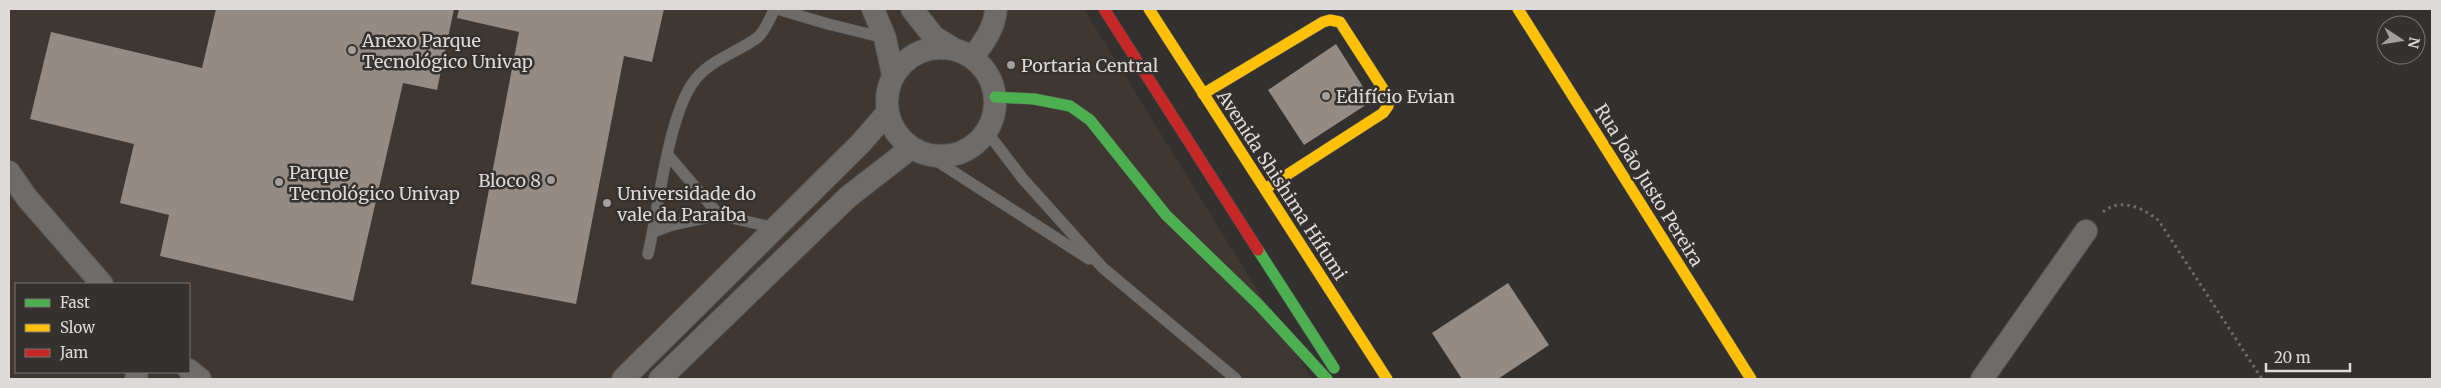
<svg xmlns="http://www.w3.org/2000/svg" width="2441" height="388" font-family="Merriweather,serif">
<rect width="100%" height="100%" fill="#33312f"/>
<path fill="#3f3832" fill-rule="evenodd" d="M 9,9 L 1084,9 L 1312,379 L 9,379 ZM 16,284 L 189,284 L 189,372 L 16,372 Z"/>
<g fill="#948b84">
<polygon points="216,9 454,9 437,90 403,83 353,301 160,256 169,215 120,203 134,144 30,119 51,32 202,68"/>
<polygon points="459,9 664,9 652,62 624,56 576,304 471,284 519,32 457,18"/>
<polygon points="1336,44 1372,101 1304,145 1268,90"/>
<polygon points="1508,283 1549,345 1498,379 1462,379 1432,333"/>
</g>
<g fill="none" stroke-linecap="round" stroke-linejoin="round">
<g stroke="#51504f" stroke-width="12">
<g id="lane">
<polyline points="777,9 828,24 885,38"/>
<polyline points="987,132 1023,179 1103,268 1236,379"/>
<polyline points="668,155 719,215 775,228"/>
<polyline points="929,156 1089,259"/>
<polyline points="653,232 672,225 719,215"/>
<path d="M 648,254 C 659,207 667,122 692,84 C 707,61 736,53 757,38 C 765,32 770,17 775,9"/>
</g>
</g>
<g stroke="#51504f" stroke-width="24">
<g id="street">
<polyline points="873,9 885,38 893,75"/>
<polyline points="912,9 934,37 952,48"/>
<circle cx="941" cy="102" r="54"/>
<path d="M 973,57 C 984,42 995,27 996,9"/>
<polyline points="9,172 27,198 102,284"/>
<polyline points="189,370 200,379"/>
<polyline points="136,379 137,372"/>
<polyline points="623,379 861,143 887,113"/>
<polyline points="660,379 848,197 911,148"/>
<polyline points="1982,379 2086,231"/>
</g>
</g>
<g stroke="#51504f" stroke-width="12">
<g id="fast">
<polyline points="995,97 1034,99 1070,106 1090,120 1166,215 1259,305 1327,379"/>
<polyline points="1258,250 1334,368"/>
</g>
</g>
<g stroke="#51504f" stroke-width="12">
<g id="slow">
<polyline points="1149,9 1387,379"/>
<polyline points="1518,9 1751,379"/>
<polyline points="1203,94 1323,22 1330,20 1340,22 1389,98 1388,106 1383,113 1265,189"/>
</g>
</g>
<g stroke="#51504f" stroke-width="12">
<polyline id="jam" points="1104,9 1258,250"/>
</g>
<path stroke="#6f6d6c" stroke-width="3" stroke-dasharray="2.5 4" stroke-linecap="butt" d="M 2103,212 C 2120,197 2144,208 2159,221 L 2262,379"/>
<use href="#lane" stroke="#6e6c6b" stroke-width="11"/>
<use href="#street" stroke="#6e6c6b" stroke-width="22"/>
<use href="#fast" stroke="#4caf50" stroke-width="11"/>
<use href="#slow" stroke="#ffc107" stroke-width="11"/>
<use href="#jam" stroke="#c62828" stroke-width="11"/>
</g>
<g fill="#a29f9e" stroke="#34312e" stroke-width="2">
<circle cx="352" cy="50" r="5"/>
<circle cx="1011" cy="65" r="5"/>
<circle cx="1326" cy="96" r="5"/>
<circle cx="551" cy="180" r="5"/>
<circle cx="279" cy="182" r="5"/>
<circle cx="607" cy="203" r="5"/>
</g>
<g text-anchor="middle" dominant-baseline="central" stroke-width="5" stroke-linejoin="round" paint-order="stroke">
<g font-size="18" fill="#dddad9" stroke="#34312e" text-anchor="start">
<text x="362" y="40">Anexo Parque<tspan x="362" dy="21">Tecnológico Univap</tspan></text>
<text x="1021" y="65">Portaria Central</text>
<text x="1336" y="96">Edifício Evian</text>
<text x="289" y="172">Parque<tspan x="289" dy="21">Tecnológico Univap</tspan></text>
<text x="541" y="180" text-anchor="end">Bloco 8</text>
<text x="617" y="193">Universidade do<tspan x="617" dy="21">vale da Paraíba</tspan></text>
</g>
<g font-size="18" fill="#dddad9" stroke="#34312e">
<text transform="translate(1282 185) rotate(57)">Avenida Shishima Hifumi</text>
<text transform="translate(1649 185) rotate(58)">Rua João Justo Pereira</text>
</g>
</g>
<rect width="2441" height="388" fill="none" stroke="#dddad9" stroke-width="20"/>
<rect x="15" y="283" width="175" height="90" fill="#34312e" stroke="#787572"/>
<rect x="25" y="299" width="25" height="8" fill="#4caf50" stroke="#787572"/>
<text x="60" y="308" font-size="15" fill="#dddad9">Fast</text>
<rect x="25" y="324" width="25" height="8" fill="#ffc107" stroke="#787572"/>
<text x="60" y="333" font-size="15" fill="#dddad9">Slow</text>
<rect x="25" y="349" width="25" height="8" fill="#c62828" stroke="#787572"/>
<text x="60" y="358" font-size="15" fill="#dddad9">Jam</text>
<g transform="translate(2401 40) rotate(102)"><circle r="24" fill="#34312e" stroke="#787572"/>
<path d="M0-4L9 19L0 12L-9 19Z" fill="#a29f9e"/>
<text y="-8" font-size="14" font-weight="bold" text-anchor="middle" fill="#dddad9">N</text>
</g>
<path d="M2266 363v8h84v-8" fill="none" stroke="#dddad9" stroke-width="2.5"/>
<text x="2274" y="363" font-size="15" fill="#dddad9" stroke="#34312e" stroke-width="4" paint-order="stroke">20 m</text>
</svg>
